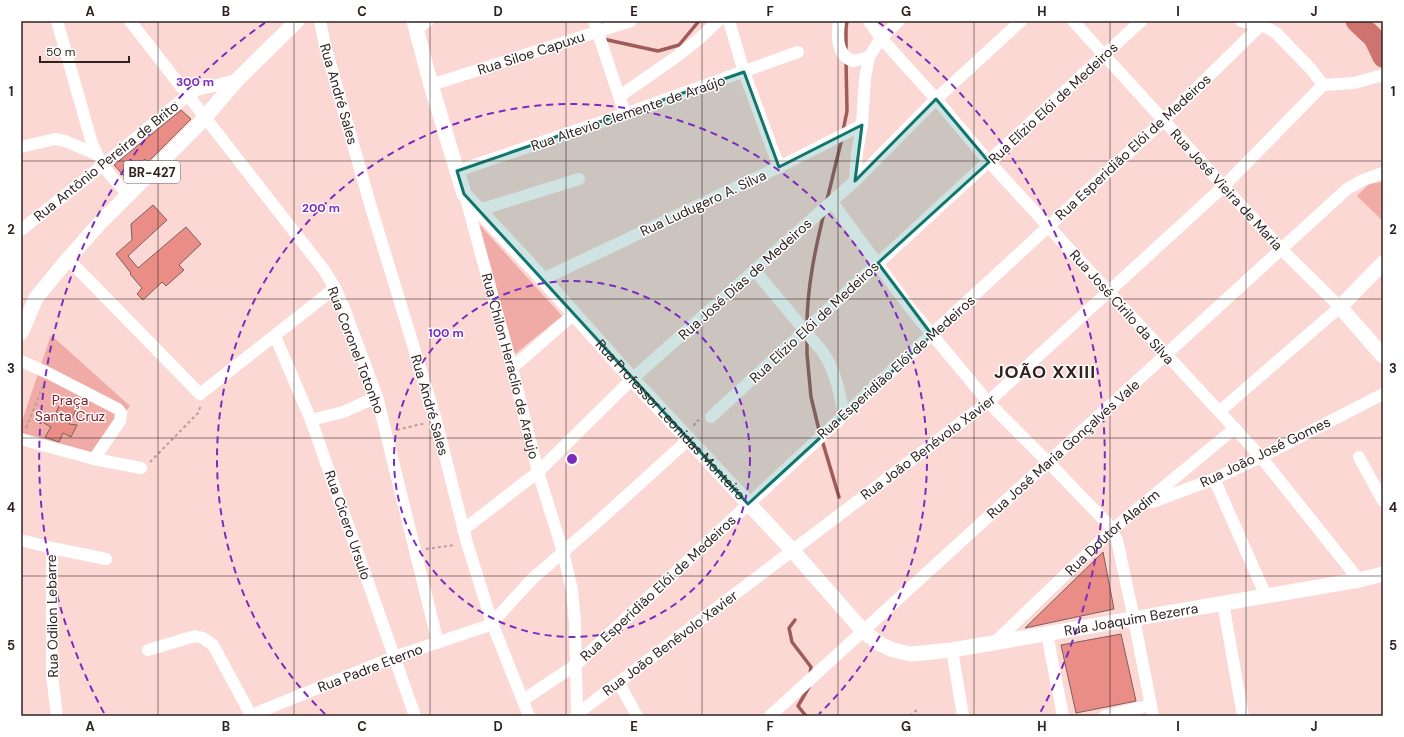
<svg xmlns="http://www.w3.org/2000/svg" width="1404" height="737" font-family="'DM Sans',sans-serif">
<rect width="100%" height="100%" fill="#fcd8d4"/>
<g fill="#f0aba6">
<polygon points="1383,182 1383,221 1357,196 1369,184"/>
<polygon points="479,224 562,316 515,354 483,241"/>
<polygon points="51,335 130,406 87,457 21,435 21,424"/>
</g>
<g fill="none" stroke-linecap="round" stroke-linejoin="round">
<g stroke="#9e5b57" stroke-width="3.5">
<polyline points="603,39 658,51 679,45 699,21"/>
<polyline points="846,52 846,28 847,21"/>
<polyline points="843,131 847,111 846,60"/>
<polyline points="827,200 842,138"/>
<path d="M 807,326 C 807,288 815,250 824,213"/>
<polyline points="807,338 807,354 811,397 820,434"/>
<polyline points="822,440 839,497"/>
<polyline points="795,620 789,628 792,642 811,667 810,674"/>
<polyline points="806,716 798,706 809,687"/>
</g>
<polyline stroke="#ce746f" stroke-width="21" points="1356,21 1374,38 1383,57"/>
</g>
<g fill="#ea8d87" stroke="#7d5e5b">
<polygon points="181,110 191,119 148,162 145,159 124,176 114,165"/>
<polygon points="153,205 167,220 128,256 138,268 186,227 201,244 179,265 184,270 166,286 162,282 143,300 137,294 142,288 130,274 131,273 116,254 132,240 131,224"/>
<polygon points="62,400 78,406 69,424 77,425 71,437 63,433 59,442 45,437 51,427 44,423 48,415 54,417"/>
<polygon points="1103,552 1114,609 1025,628"/>
<polygon points="1121,634 1136,701 1076,713 1061,645"/>
</g>
<g fill="none" stroke-linecap="round" stroke-linejoin="round">
<g stroke="#b89c98" stroke-width="2" stroke-dasharray="3 3" stroke-linecap="butt">
<polyline points="694,426 696,421 700,420"/>
<polyline points="26,428 44,384"/>
<polyline points="397,430 426,423"/>
<polyline points="150,462 198,413 201,405"/>
<polyline points="426,549 455,545"/>
<polyline points="910,716 918,709"/>
</g>
<g stroke="#fff" stroke-width="12">
<path d="M 57,21 L 91,140 C 100,164 110,177 129,194"/>
<polyline points="130,21 324,270 335,288 344,308 377,397 438,643"/>
<polyline points="320,21 325,45 370,204 436,420 467,543 492,623 529,716"/>
<polyline points="594,21 625,114"/>
<polyline points="729,21 744,72 779,167"/>
<path d="M 839,21 C 837,36 836,55 853,61 L 869,57"/>
<polyline points="869,21 881,38 936,99 989,162 1261,457 1359,580"/>
<path id="s1" d="M 1073,21 L 1282,250 L 1340,307 L 1220,411"/>
<polyline points="1241,21 1261,25 1275,32 1311,69 1323,85"/>
<polyline points="416,29 428,21"/>
<polyline points="431,85 631,21"/>
<polyline points="1323,85 1354,83 1383,75"/>
<polyline points="620,96 676,57 699,39 718,21"/>
<polyline points="21,147 55,139 65,141 96,154"/>
<polyline points="457,171 625,114 798,52"/>
<polyline points="855,181 857,153 862,125 865,78 869,57 881,38 899,21"/>
<path id="s2" d="M 465,195 L 512,368 L 538,472 L 563,552 L 572,590 L 575,623 L 577,716"/>
<polyline points="832,202 910,308 988,402 1049,463 1107,523 1117,540 1134,619 1153,716"/>
<polyline points="479,210 579,179"/>
<polyline points="21,230 102,166 188,95 197,90 237,80"/>
<polyline points="68,259 200,394 335,288"/>
<path d="M 755,271 L 822,351 C 836,371 839,391 844,415"/>
<polyline points="543,279 779,167 862,125"/>
<polyline points="275,336 311,420 415,716"/>
<polyline points="21,361 48,373 118,409 121,413 120,421 94,459"/>
<polyline points="512,368 574,314"/>
<polyline points="711,417 1141,21"/>
<polyline points="311,420 343,412 377,397"/>
<polyline points="21,439 94,459 141,468"/>
<polyline points="1359,457 1383,501"/>
<polyline points="1214,479 1266,596"/>
<polyline points="1152,502 1214,479 1261,457 1383,394"/>
<polyline points="463,530 538,472 632,379 855,181 936,99 1021,21"/>
<polyline points="21,540 52,548 52,675 57,716"/>
<polyline points="52,548 106,559"/>
<polyline points="1223,603 1243,716"/>
<polyline points="1047,634 1063,716"/>
<path id="s3" d="M 994,643 L 1112,530 L 1235,428"/>
<polyline points="148,650 195,636 203,638 213,645 251,715"/>
<polyline points="952,650 963,716"/>
<polyline points="619,683 637,716"/>
<polyline points="523,700 577,664 844,415 1164,120 1261,25"/>
<polyline points="577,714 988,402 1224,186 1323,85"/>
<polyline points="249,716 394,657 484,627 492,623 532,579 602,518 689,439"/>
<polyline points="770,716 1347,189 1363,180 1383,173"/>
<polyline points="1105,716 1151,705"/>
</g>
<g stroke="#fff" stroke-width="15">
<path id="s4" d="M 414,21 L 431,85 L 464,194 L 543,279 L 632,379 L 792,550 L 863,631 L 880,644 L 893,650 L 911,654 L 952,650 L 1359,580 L 1383,574"/>
<polyline points="1383,263 1340,307 1383,356"/>
<polyline points="21,333 36,298 68,259 99,224 199,124 237,80 297,21"/>
</g>
</g>
<path fill="#0f766e" fill-opacity="0.2" stroke="#0f766e" stroke-width="3" stroke-linejoin="round" d="M 744,72 L 779,167 L 862,125 L 855,181 L 936,99 L 989,162 L 878,263 L 932,335 L 748,504 L 464,194 L 457,171 Z"/>
<path fill="none" stroke="#2f2220" stroke-width="1" stroke-opacity="0.55" d="M 158,21 L 158,716M 294,21 L 294,716M 430,21 L 430,716M 566,21 L 566,716M 702,21 L 702,716M 838,21 L 838,716M 974,21 L 974,716M 1110,21 L 1110,716M 1246,21 L 1246,716M 21,161 L 1383,161M 21,299 L 1383,299M 21,438 L 1383,438M 21,576 L 1383,576"/>
<g fill="none" stroke="#7b2cbf" stroke-width="2" stroke-dasharray="7 5">
<circle cx="572" cy="459" r="178"/>
<path d="M325 714A355 355 0 1 1 819 714"/>
<path d="M104 713A533 533 0 0 1 266 22M878 22A533 533 0 0 1 1040 713"/>
</g>
<g text-anchor="middle" dominant-baseline="central" stroke-width="3" stroke-linejoin="round" paint-order="stroke">
<rect fill="#fff" stroke="#6d6463" stroke-width="1" x="124" y="161" width="56" height="22" rx="3"/>
<g font-size="13" font-weight="bold" fill="#2f2220">
<text x="152" y="172">BR-427</text>
</g>
<g font-size="14" fill="#2f2220" stroke="#fff">
<text transform="translate(531 53) rotate(-18)">Rua Siloe Capuxu</text>
<text transform="translate(339 94) rotate(74)">Rua André Sales</text>
<text transform="translate(1053 103) rotate(-43)">Rua Elízio Elói de Medeiros</text>
<text transform="translate(628 113) rotate(-19)">Rua Altevio Clemente de Araújo</text>
<text transform="translate(1133 147) rotate(-43)">Rua Esperidião Elói de Medeiros</text>
<text transform="translate(106 161) rotate(-39)">Rua Antônio Pereira de Brito</text>
<text stroke="none"><textPath href="#s1" startOffset="228">Rua José Vieira de Maria</textPath></text>
<text transform="translate(703 203) rotate(-25)">Rua Ludugero A. Silva</text>
<text transform="translate(745 279) rotate(-42)">Rua José Dias de Medeiros</text>
<text transform="translate(1122 307) rotate(48)">Rua José Cirilo da Silva</text>
<text transform="translate(814 322) rotate(-43)">Rua Elízio Elói de Medeiros</text>
<text transform="translate(356 350) rotate(69)">Rua Coronel Totonho</text>
<text stroke="none"><textPath href="#s2" startOffset="177">Rua Chilon Heraclio de Araujo</textPath></text>
<text transform="translate(896 367) rotate(-42)">Rua Esperidião Elói de Medeiros</text>
<text transform="translate(430 405) rotate(74)">Rua André Sales</text>
<text stroke="none"><textPath href="#s4" startOffset="486">Rua Professor Leonidas Monteiro</textPath></text>
<text transform="translate(928 447) rotate(-37)">Rua João Benévolo Xavier</text>
<text transform="translate(1063 449) rotate(-42)">Rua José Maria Gonçalves Vale</text>
<text transform="translate(1265 452) rotate(-26)">Rua João José Gomes</text>
<text transform="translate(348 525) rotate(71)">Rua Cícero Ursulo</text>
<text stroke="none"><textPath href="#s3" startOffset="162">Rua Doutor Aladim</textPath></text>
<text transform="translate(658 588) rotate(-43)">Rua Esperidião Elói de Medeiros</text>
<text transform="translate(52 616) rotate(-91)">Rua Odilon Lebarre</text>
<text stroke="none"><textPath href="#s4" startOffset="1049">Rua Joaquim Bezerra</textPath></text>
<text transform="translate(670 643) rotate(-37)">Rua João Benévolo Xavier</text>
<text transform="translate(370 668) rotate(-21)">Rua Padre Eterno</text>
</g>
<g font-size="14" fill="#86191f" stroke="#fff">
<text x="70" y="400">Praça<tspan x="70" dy="16">Santa Cruz</tspan></text>
</g>
<g font-size="18" font-weight="bold" letter-spacing="1" fill="#2f2220" stroke="#fff">
<text x="1045" y="372">JOÃO XXIII</text>
</g>
</g>
<circle cx="572" cy="459" r="6" fill="#7b2cbf" stroke="#fff" stroke-width="2"/>
<g font-size="12" text-anchor="middle" font-weight="bold" fill="#7b2cbf" stroke="#fff" stroke-width="3" stroke-linejoin="round" paint-order="stroke">
<text x="195" y="86">300 m</text>
<text x="321" y="212">200 m</text>
<text x="446" y="337">100 m</text>
</g>
<rect width="1404" height="737" fill="none" stroke="#ffffff" stroke-width="44"/>
<path d="M40 56v6h89v-6" fill="none" stroke="#2f2220" stroke-width="2"/>
<text x="46" y="56" font-size="12" fill="#2f2220" stroke="#ffffff" stroke-width="3" paint-order="stroke">50 m</text>
<rect x="22" y="22" width="1360" height="693" fill="none" stroke="#2f2220" stroke-width="1.5"/>
<g font-size="13" text-anchor="middle" font-weight="bold" fill="#2f2220">
<text x="90" y="16">A</text>
<text x="226" y="16">B</text>
<text x="362" y="16">C</text>
<text x="498" y="16">D</text>
<text x="634" y="16">E</text>
<text x="770" y="16">F</text>
<text x="906" y="16">G</text>
<text x="1042" y="16">H</text>
<text x="1178" y="16">I</text>
<text x="1314" y="16">J</text>
<text x="11" y="96">1</text>
<text x="1393" y="96">1</text>
<text x="11" y="234">2</text>
<text x="1393" y="234">2</text>
<text x="11" y="373">3</text>
<text x="1393" y="373">3</text>
<text x="11" y="512">4</text>
<text x="1393" y="512">4</text>
<text x="11" y="650">5</text>
<text x="1393" y="650">5</text>
<text x="90" y="731">A</text>
<text x="226" y="731">B</text>
<text x="362" y="731">C</text>
<text x="498" y="731">D</text>
<text x="634" y="731">E</text>
<text x="770" y="731">F</text>
<text x="906" y="731">G</text>
<text x="1042" y="731">H</text>
<text x="1178" y="731">I</text>
<text x="1314" y="731">J</text>
</g>
</svg>
